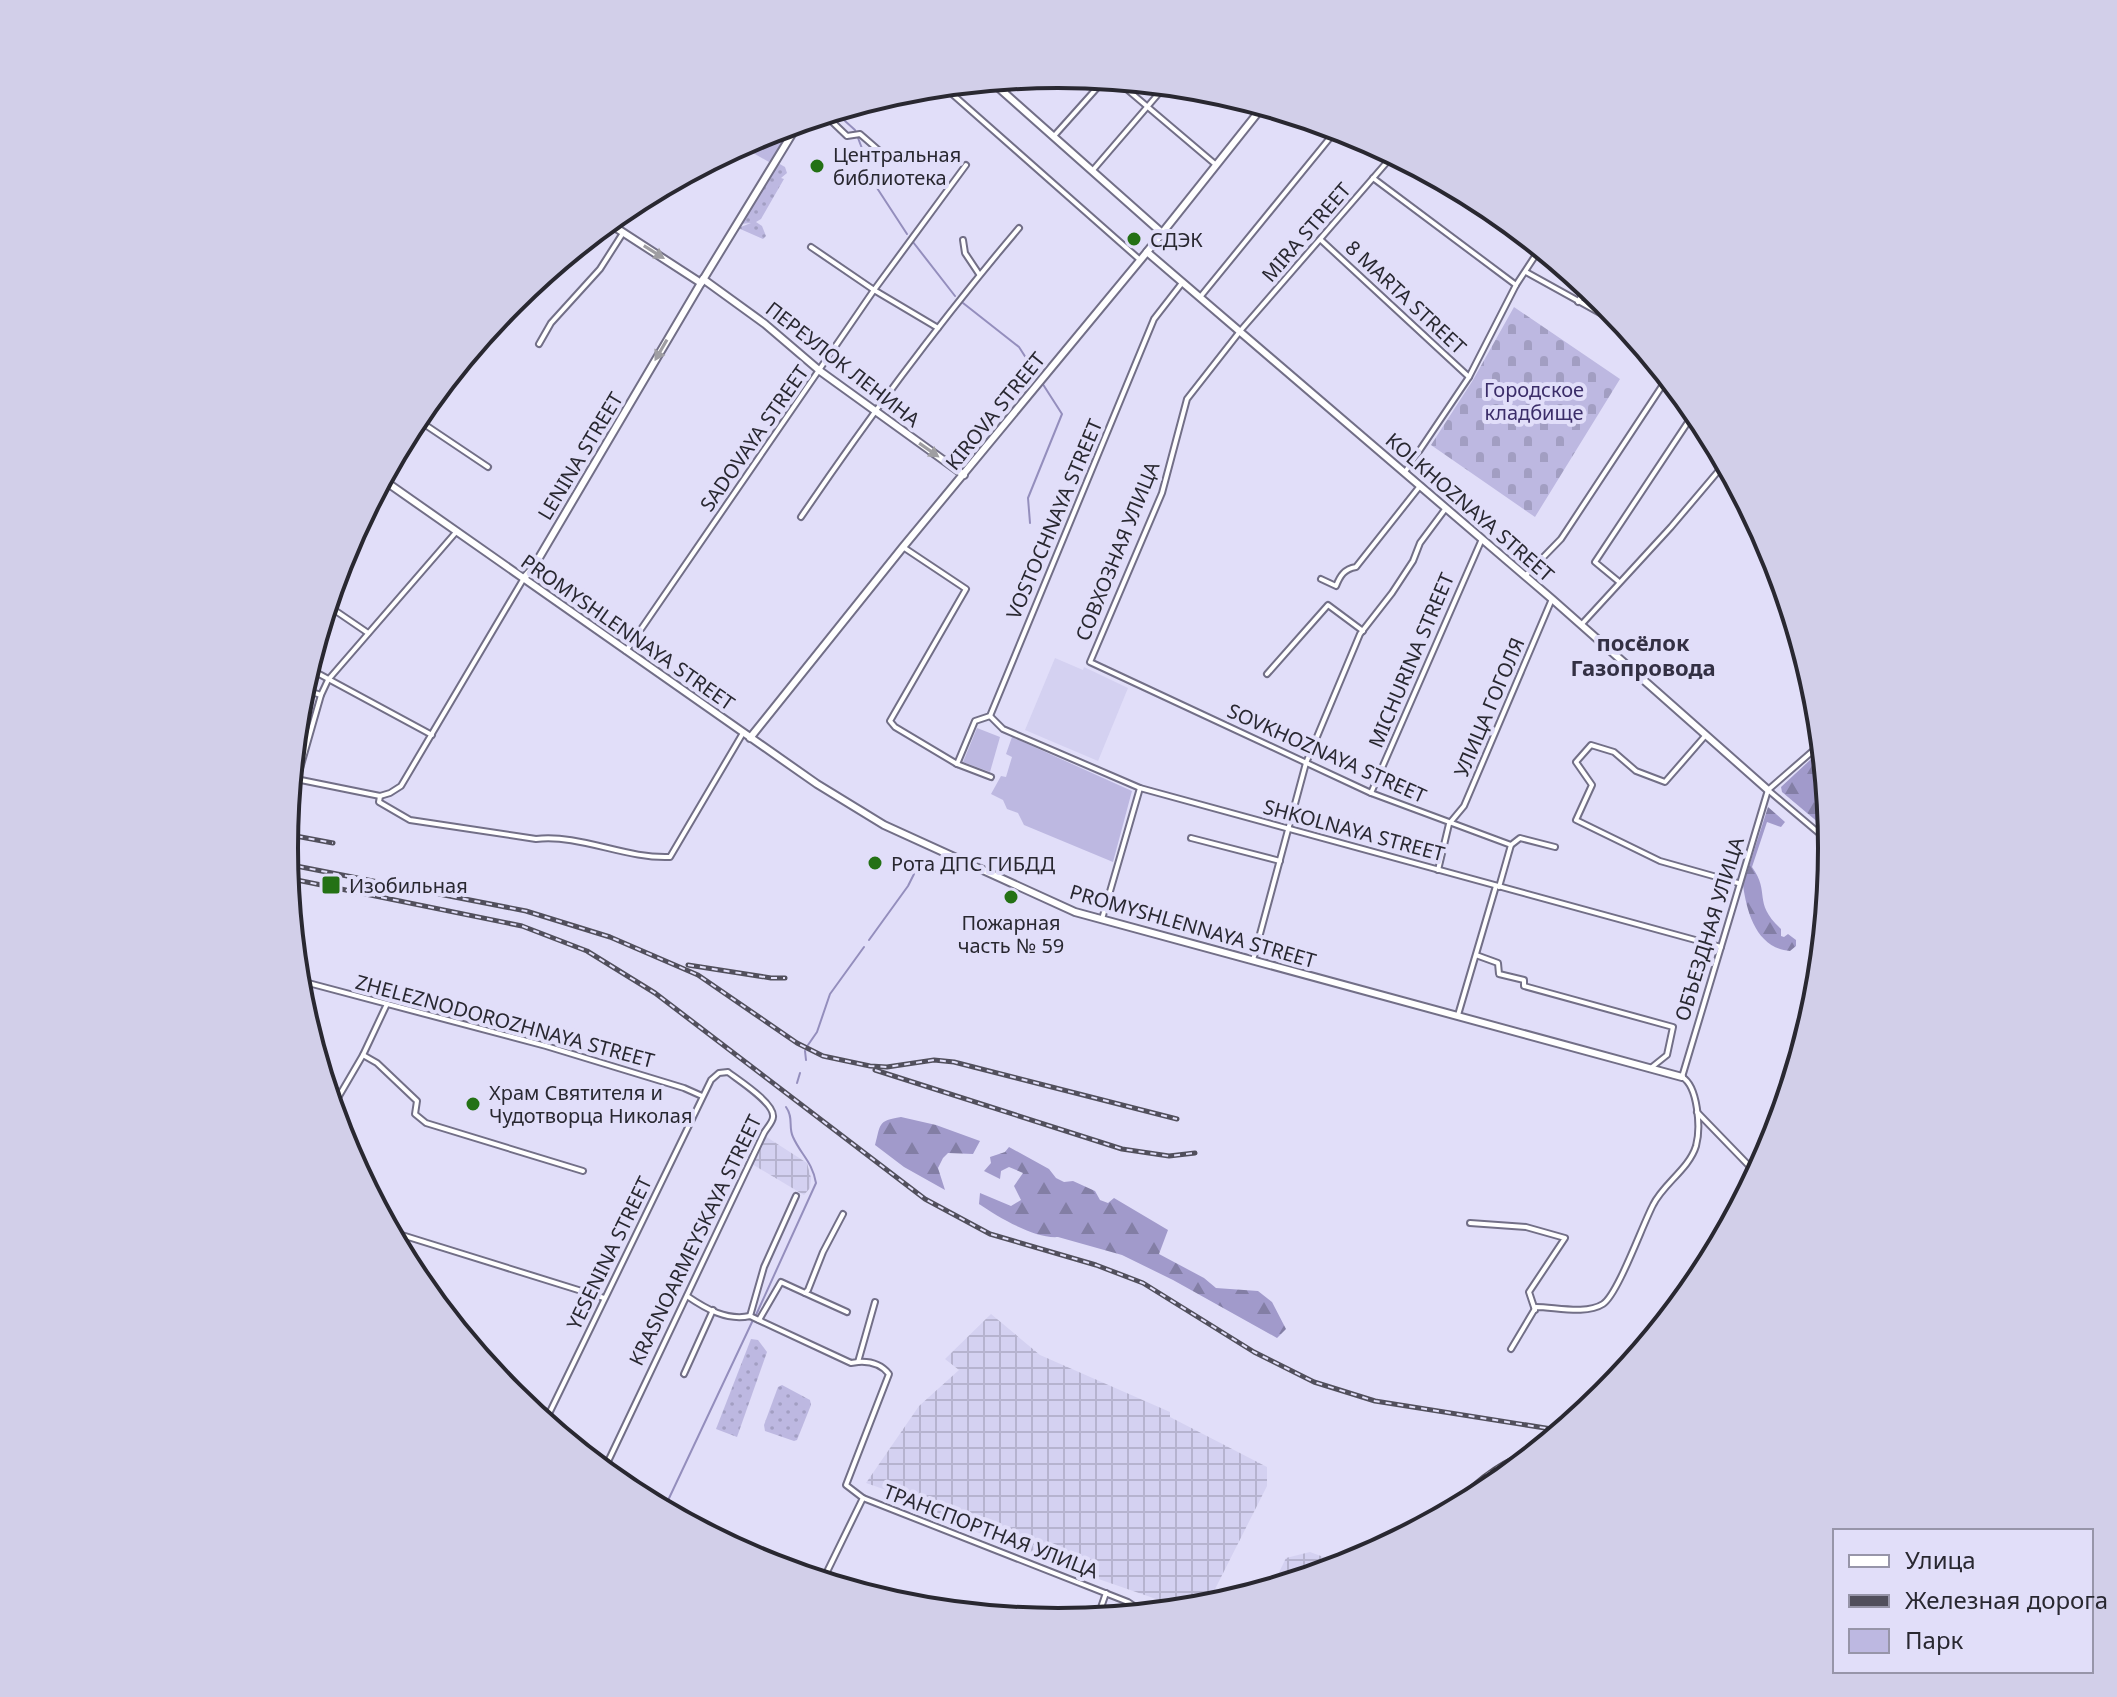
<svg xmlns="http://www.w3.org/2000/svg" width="2117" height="1697" font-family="'Noto Sans',sans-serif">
<defs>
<pattern id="industrial-grid" width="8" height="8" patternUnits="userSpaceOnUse" patternTransform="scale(2)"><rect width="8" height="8" fill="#d4d1f1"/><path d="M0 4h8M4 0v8" fill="none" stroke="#b6b3cf"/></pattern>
<pattern id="grass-dots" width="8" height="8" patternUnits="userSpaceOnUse" patternTransform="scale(2)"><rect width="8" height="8" fill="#bdb8e1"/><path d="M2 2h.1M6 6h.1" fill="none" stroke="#a29ec2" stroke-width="1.8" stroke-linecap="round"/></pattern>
<pattern id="forest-firs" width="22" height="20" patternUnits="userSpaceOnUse" patternTransform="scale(2)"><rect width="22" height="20" fill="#a19acb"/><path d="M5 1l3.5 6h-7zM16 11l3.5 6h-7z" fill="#837ea5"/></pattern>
<pattern id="cemetery-stones" width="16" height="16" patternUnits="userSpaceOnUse" patternTransform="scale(2)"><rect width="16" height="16" fill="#bdb8e1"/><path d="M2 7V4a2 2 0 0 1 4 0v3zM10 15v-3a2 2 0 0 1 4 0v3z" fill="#a29ec2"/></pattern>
</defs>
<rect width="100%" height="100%" fill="#e1def9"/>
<polygon fill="#d4d1f1" points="1055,658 1083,670 1084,667 1128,688 1098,761 1025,730"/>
<g fill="url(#industrial-grid)">
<polygon points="765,1136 807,1163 811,1178 810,1188 804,1195 752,1164"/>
<polygon points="991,1314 1040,1355 1170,1412 1170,1417 1267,1467 1267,1486 1207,1605 1185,1609 1035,1557 1034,1553 1015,1547 1012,1541 986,1530 982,1534 932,1516 935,1507 866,1483 919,1406 959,1370 945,1359"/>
<polygon points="1310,1552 1348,1566 1271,1589 1286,1558"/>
</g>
<g fill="url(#grass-dots)">
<polygon points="778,163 785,167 787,173 781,178 784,179 761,219 756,222 762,226 766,236 763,239 738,228 751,223 740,224"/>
<polygon points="751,1339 758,1340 767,1352 737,1437 716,1429"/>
<polygon points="782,1385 810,1400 811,1405 797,1440 794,1441 765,1431 764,1425 778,1387"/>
</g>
<g fill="url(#forest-firs)">
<polygon points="1823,748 1827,790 1821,799 1829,806 1832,834 1782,792 1781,787"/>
<path d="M 1768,807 L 1785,822 L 1781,827 L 1767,822 L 1752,867 C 1771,893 1752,902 1781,929 L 1781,936 L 1784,937 L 1788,934 L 1796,940 L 1796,946 L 1790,951 C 1757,948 1747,914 1743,885 Z"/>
<path d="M 901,1117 L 936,1125 L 980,1141 L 973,1154 L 948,1153 L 943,1158 L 938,1168 L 945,1190 L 904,1167 L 875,1145 C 881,1124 877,1121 901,1117 Z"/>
<path d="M 1009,1147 L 1049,1169 L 1056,1178 L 1064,1182 L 1073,1181 L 1095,1191 L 1100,1200 L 1108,1203 L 1114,1198 L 1168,1230 L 1159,1254 L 1204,1278 L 1216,1288 L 1258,1291 L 1272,1302 L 1286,1329 L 1277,1338 L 1173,1280 L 1122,1255 L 1058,1237 C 1035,1239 998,1217 979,1204 L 980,1193 L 1011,1206 L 1021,1200 L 1014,1186 L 1023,1173 L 1009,1167 L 1001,1171 L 1000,1179 L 984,1171 L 991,1163 L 990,1157 L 1005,1152 Z"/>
</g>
<polygon fill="url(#cemetery-stones)" points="1514,307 1620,379 1535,517 1431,445 1473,380"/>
<g fill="#bdb8e1">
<polygon points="795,123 769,162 739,145 763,133"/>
<polygon points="977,728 1000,737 990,772 963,762"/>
<polygon points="1012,737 1132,791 1113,862 1024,825 1018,813 1007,809 1003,800 991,794 1001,776 1006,777 1012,757 1006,754"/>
</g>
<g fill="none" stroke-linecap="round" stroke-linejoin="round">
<g stroke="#948ebd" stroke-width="2">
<polyline points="834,111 855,130 877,188 907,234"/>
<polyline points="913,242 955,296"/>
<polyline points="963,303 1019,347 1062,414 1028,498 1030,523"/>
<polyline points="869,940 908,886 914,874"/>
<polyline points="808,1045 817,1032 830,994 864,947"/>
<polyline points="805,1051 806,1060"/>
<polyline points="797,1083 800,1073"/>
<path d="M 756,1315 L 816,1183 C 812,1161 801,1155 793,1137 C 788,1127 794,1118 786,1107"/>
<polyline points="663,1511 753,1320"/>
</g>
<g stroke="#726f87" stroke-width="8">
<g id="street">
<polyline points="1116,80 1215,164"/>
<polyline points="942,85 1139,259"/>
<polyline points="1005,92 1016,78"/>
<polyline points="824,114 847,136 860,134 883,154"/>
<polyline points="1054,136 1105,79"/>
<polyline points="1394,154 1241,330 1187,399 1162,493 1090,662 1371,793 1511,845 1520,838 1555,847"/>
<polyline points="1093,170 1166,85"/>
<polyline points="1373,178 1516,285"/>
<polyline points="963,240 965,253 979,274"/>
<polyline points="1321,240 1469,377"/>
<polyline points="811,247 874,290 938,328"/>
<polyline points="1526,272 1629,329"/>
<polyline points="1201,296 1338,128"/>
<polyline points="1578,302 1587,286"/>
<polyline points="539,344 551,323 600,269 623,233"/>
<polyline points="415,418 488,467"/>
<polyline points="405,437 417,420"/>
<polyline points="1405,472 1469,377 1516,285 1541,247"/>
<path d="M 801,517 C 869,417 941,320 1019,228"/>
<polyline points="903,547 966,589 890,721 895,727 957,764 991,777"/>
<polyline points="1525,576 1561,539 1668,377"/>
<path d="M 1321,579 L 1336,586 C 1340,576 1344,569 1356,567 L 1420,486"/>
<polyline points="1618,581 1595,562 1696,410"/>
<polyline points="327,605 368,633"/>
<polyline points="1581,625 1671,527 1726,462"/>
<polyline points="626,651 874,290 966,165"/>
<polyline points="308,668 432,735"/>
<polyline points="1267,674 1328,605 1363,631"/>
<polyline points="302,689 321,695"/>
<polyline points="990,716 1003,729 1140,788 1721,947"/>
<polyline points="1705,736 1665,782 1636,771 1614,752 1591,745 1576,762 1592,785 1576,820 1660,861 1738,883"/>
<polyline points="957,764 975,721 990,716 1154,319 1182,283"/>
<polyline points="291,778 380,796 390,793 401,786 524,578"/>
<polyline points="297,779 321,695 328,680 457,531"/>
<polyline points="1768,790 1833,845"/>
<polyline points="1768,790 1823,742"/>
<polyline points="1371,793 1482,539"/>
<path d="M 380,796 L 379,802 L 410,820 L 536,839 C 581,834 625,859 670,857 L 743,733"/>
<polyline points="1191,838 1280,861"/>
<polyline points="1438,870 1449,824 1464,806 1552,599"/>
<polyline points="1499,887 1511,845"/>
<polyline points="1102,919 1140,788"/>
<polyline points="1476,955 1498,963 1499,974 1524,980 1524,986 1673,1027 1667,1055 1652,1067"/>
<polyline points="1253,960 1306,763 1360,634 1392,593 1413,561 1420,543 1446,508"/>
<polyline points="297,980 546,1046 684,1088 702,1096"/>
<polyline points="1458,1015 1496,886"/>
<polyline points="363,1055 377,1063 417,1101 415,1114 426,1123 583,1171"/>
<polyline points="332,1108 363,1055 387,1004"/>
<polyline points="1697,1112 1758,1175"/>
<polyline points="1470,1223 1526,1227 1565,1238 1529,1292 1535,1310"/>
<polyline points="389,1231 604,1298"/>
<polyline points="805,1293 847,1312"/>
<path d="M 687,1296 C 706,1309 727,1321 750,1316 L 851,1363 L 858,1362 L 875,1302"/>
<polyline points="750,1316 764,1267 796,1196"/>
<polyline points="759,1320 781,1282 805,1293 808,1290 823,1252 843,1214"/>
<path d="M 1511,1349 L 1536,1307 C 1555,1307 1586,1315 1603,1304 C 1618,1294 1642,1226 1653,1205 C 1663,1184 1689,1169 1696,1146 C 1701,1128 1698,1086 1682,1077 L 1768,790"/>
<path d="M 858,1362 C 871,1361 881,1364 889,1374 L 846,1485 L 863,1498"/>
<polyline points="684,1374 713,1310"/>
<polyline points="517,1401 549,1413"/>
<path d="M 544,1424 L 711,1080 L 719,1073 L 728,1072 C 738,1080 775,1103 773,1117 C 773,1122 766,1129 764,1133 L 603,1472"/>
<polyline points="822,1582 863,1498 1128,1602 1146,1614"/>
<polyline points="1097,1619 1106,1593"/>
</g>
</g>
<g stroke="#726f87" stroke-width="10">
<g id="secondary">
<polyline points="991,81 1161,232"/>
<polyline points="607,222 701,283"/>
<polyline points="1147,252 1552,599 1768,790"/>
<polyline points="703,279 765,324 820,371 964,475"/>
<polyline points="382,479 817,784 884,825 1075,912 1682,1077"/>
<polyline points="524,578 533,568 701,283 800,121"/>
<polyline points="750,738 903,547 1147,252 1264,105"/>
</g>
</g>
<use href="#street" stroke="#fff" stroke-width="4"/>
<use href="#secondary" stroke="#fff" stroke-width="6"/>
<g stroke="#514f5c" stroke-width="5">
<g id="rail">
<polyline points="285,834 333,843"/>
<polyline points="286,864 526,911 610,937 698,975 797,1043 823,1056 870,1066 887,1067 934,1060 954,1062 1177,1119"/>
<polyline points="287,878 522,926 587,951 655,993 925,1199 990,1234 1096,1265 1143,1283 1254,1352 1314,1382 1375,1401 1564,1431"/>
<polyline points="688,965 771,978 785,978"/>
<polyline points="875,1070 1122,1149 1169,1156 1195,1153"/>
<path d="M 1443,1517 C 1470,1484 1503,1457 1544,1447"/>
</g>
</g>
<use href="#rail" stroke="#e1def9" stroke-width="2" stroke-dasharray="6" stroke-linecap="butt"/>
</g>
<defs><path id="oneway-solid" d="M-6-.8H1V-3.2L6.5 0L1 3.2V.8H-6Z" transform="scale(2)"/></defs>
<g fill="#9f9ea2">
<use href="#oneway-solid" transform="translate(654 252) rotate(32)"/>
<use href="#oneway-solid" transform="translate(661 350) rotate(120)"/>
<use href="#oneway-solid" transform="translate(929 450) rotate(35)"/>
</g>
<g fill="#247115" stroke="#e1def9" stroke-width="3">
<circle cx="817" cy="166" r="8"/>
<circle cx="1134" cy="239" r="8"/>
<circle cx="875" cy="863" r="8"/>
<rect x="321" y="875" width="20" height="20" rx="4"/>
<circle cx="1011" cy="897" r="8"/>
<circle cx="473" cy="1104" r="8"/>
</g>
<g text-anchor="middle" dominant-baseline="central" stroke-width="8" stroke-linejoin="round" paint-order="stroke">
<g font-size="20" fill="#292831" stroke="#e1def9" text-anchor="start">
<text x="833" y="154">Центральная<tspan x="833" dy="23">библиотека</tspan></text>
<text x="1150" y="239">СДЭК</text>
<text x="891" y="863">Рота ДПС ГИБДД</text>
<text x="349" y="885">Изобильная</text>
<text x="1011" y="922" text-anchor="middle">Пожарная<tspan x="1011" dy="23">часть № 59</tspan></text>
<text x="489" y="1092">Храм Святителя и<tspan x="489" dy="23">Чудотворца Николая</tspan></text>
</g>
<g font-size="20" fill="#292831" stroke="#e1def9">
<text transform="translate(1306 232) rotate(-49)">MIRA STREET</text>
<text transform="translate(1406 297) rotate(43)">8 MARTA STREET</text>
<text transform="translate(843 364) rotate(38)">ПЕРЕУЛОК ЛЕНИНА</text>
<text transform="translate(995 411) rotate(-51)">KIROVA STREET</text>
<text transform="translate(754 438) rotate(-55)">SADOVAYA STREET</text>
<text transform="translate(580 456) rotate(-59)">LENINA STREET</text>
<text transform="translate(1470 507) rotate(41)">KOLKHOZNAYA STREET</text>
<text transform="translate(1054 519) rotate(-67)">VOSTOCHNAYA STREET</text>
<text transform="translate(1117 551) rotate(-68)">СОВХОЗНАЯ УЛИЦА</text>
<text transform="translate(628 632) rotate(35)">PROMYSHLENNAYA STREET</text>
<text transform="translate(1411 660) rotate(-67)">MICHURINA STREET</text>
<text transform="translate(1489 707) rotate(-67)">УЛИЦА ГОГОЛЯ</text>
<text transform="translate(1327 753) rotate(24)">SOVKHOZNAYA STREET</text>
<text transform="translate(1354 830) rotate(15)">SHKOLNAYA STREET</text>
<text transform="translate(1193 926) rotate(16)">PROMYSHLENNAYA STREET</text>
<text transform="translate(1709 929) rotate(-73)">ОБЪЕЗДНАЯ УЛИЦА</text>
<text transform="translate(505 1021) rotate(15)">ZHELEZNODOROZHNAYA STREET</text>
<text transform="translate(695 1240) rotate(-64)">KRASNOARMEYSKAYA STREET</text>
<text transform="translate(609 1253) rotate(-64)">YESENINA STREET</text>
<text transform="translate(991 1531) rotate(21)">ТРАНСПОРТНАЯ УЛИЦА</text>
</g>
<g font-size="20" fill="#3b2d69" stroke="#e1def9">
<text x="1534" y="389">Городское<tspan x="1534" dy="23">кладбище</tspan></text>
</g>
<g font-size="22" font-weight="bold" fill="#333044" stroke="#e1def9">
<text x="1643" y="642">посёлок<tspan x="1643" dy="25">Газопровода</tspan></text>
</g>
</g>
<path d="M0 0H2117V1697H0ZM298 848a760 760 0 1 1 1520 0a760 760 0 1 1-1520 0Z" fill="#d2cfe9" fill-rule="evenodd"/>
<path fill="none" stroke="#292831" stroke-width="4" d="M298 848a760 760 0 1 1 1520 0a760 760 0 1 1-1520 0Z"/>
<rect x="1833" y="1529" width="260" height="144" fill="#e1def9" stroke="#9795a9" stroke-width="2"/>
<rect x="1849" y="1555" width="40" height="12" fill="#ffffff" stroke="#9795a9" stroke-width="2"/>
<text x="1905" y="1569" font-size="24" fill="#292831">Улица</text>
<rect x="1849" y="1595" width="40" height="12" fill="#514f5c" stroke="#9795a9" stroke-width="2"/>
<text x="1905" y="1609" font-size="24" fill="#292831">Железная дорога</text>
<rect x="1849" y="1629" width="40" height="24" fill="#bdb8e1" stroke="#9795a9" stroke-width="2"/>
<text x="1905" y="1649" font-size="24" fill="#292831">Парк</text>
</svg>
